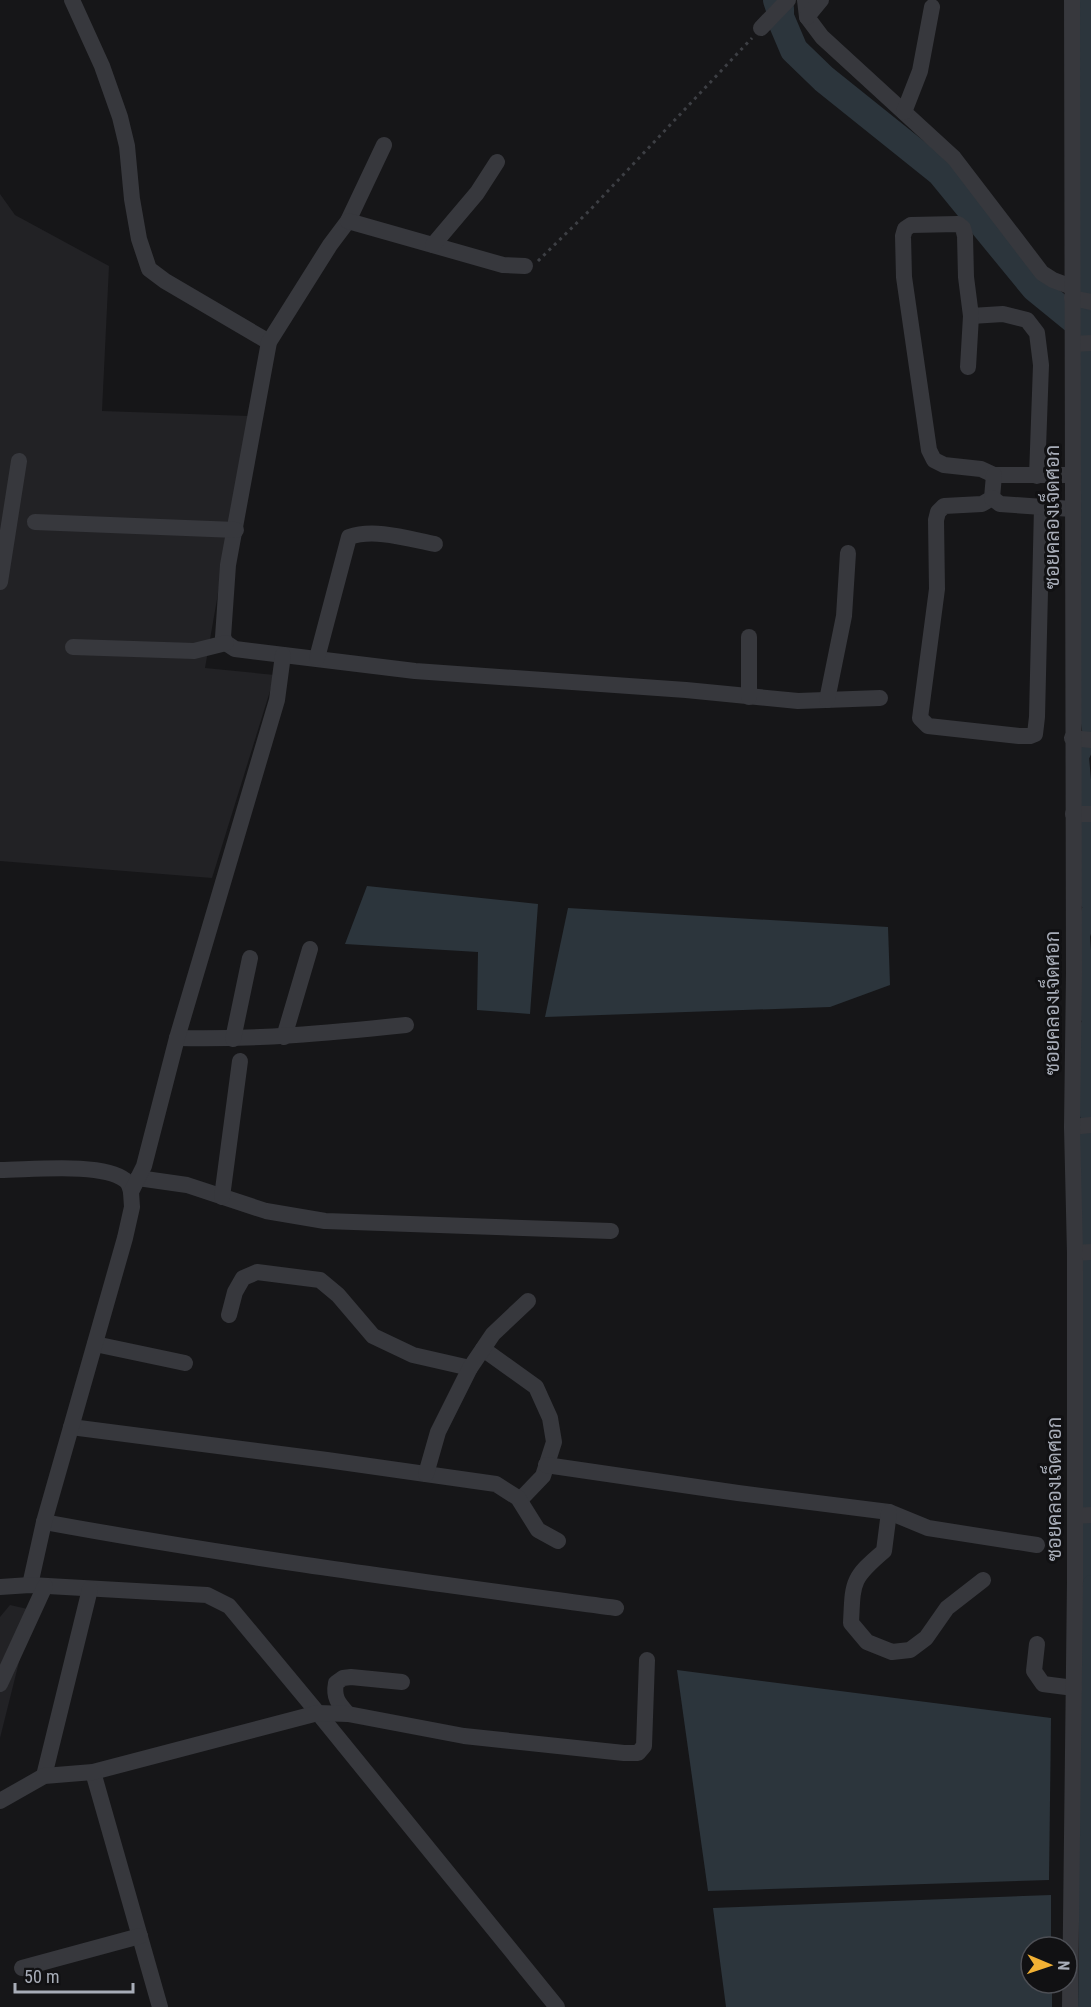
<svg xmlns="http://www.w3.org/2000/svg" width="1091" height="2007" font-family="'Roboto Condensed',Sarabun,sans-serif">
<rect width="100%" height="100%" fill="#161618"/>
<g fill="#222225">
<polygon points="0,194 15,215 109,266 102,411 249,416 205,668 275,675 212,878 0,861"/>
<polygon points="10,1605 32,1610 0,1738 0,1617"/>
</g>
<g fill="#2c353c">
<polygon points="367,886 538,904 530,1014 477,1010 478,952 345,944"/>
<polygon points="568,908 888,927 890,985 830,1007 545,1017"/>
<polygon points="677,1670 1051,1718 1049,1880 708,1891"/>
<polygon points="1051,1895 1051,1947 1031,1947 1031,1983 1052,1983 1052,2007 726,2007 713,1908"/>
</g>
<g fill="none" stroke-linecap="round" stroke-linejoin="round">
<g stroke="#2c353c" stroke-width="16">
<polyline points="1085,0 1086,64 1084,114 1086,200 1085,411 1087,481 1083,684 1091,736 1081,757 1086,814 1083,854 1083,894 1091,906 1082,936 1085,981 1085,1009 1090,1021 1085,1037 1084,1062 1086,1085 1086,1108 1090,1122 1087,1138 1084,1295 1085,1329 1088,1350 1084,1489 1084,1554 1091,1580"/>
<polyline points="1086,2007 1087,1948 1084,1684 1087,1632 1086,1611 1091,1583"/>
</g>
<polyline stroke="#2c353c" stroke-width="28" points="777,0 780,9 780,17 794,50 824,79 940,172 1035,288 1073,319 1085,325"/>
<polyline stroke="#3d3f44" stroke-width="3" stroke-dasharray="3 4.5" stroke-linecap="butt" points="538,261 590,210 752,38"/>
<g stroke="#37383d" stroke-width="16">
<polyline points="72,0 102,66 120,117 127,146 132,199 139,239 149,269 165,281 269,342"/>
<polyline points="805,0 807,17 822,37 954,158 1042,273 1053,280 1072,287"/>
<polyline points="807,17 821,0"/>
<polyline points="761,28 788,0"/>
<polyline points="904,112 920,71 932,7"/>
<polyline points="384,145 348,221 330,245 269,342 228,565 223,637 226,643 235,649 415,671 686,690 798,701 880,698"/>
<polyline points="348,221 503,265 525,266"/>
<polyline points="433,245 477,193 497,162"/>
<polyline points="1072,298 1091,302"/>
<polyline points="971,316 1003,314 1027,320 1037,333 1041,365 1037,476"/>
<polyline points="1073,344 1091,343"/>
<polyline points="968,367 971,316 966,277 965,236 963,228 958,224 911,225 905,229 903,236 904,277 929,450 934,460 944,465 981,469 994,475 1073,475"/>
<polyline points="994,475 992,498 982,504 944,506 938,512 936,520 937,589 920,718 928,726 1019,736 1030,736 1035,734 1037,717 1042,507"/>
<polyline points="992,498 1000,504 1072,509"/>
<polyline points="35,522 236,530"/>
<polyline points="0,582 19,461"/>
<polyline points="73,647 194,651 226,643"/>
<path d="M 317,658 L 349,537 C 375,528 409,539 435,544"/>
<polyline points="749,697 749,637"/>
<polyline points="827,700 844,616 848,553"/>
<polyline points="1072,738 1091,740"/>
<polyline points="1073,814 1091,814"/>
<polyline points="284,1037 310,949"/>
<path d="M 177,1038 C 255,1040 329,1033 406,1025"/>
<polyline points="233,1039 250,958"/>
<polyline points="1072,1127 1091,1125"/>
<path d="M 0,1170 C 30,1170 102,1162 125,1180 C 128,1182 130,1187 131,1192"/>
<polyline points="138,1178 187,1185 266,1211 325,1221 611,1231"/>
<polyline points="222,1197 240,1061"/>
<polyline points="1075,1253 1091,1252"/>
<polyline points="229,1315 235,1292 243,1278 257,1272 320,1280 338,1295 373,1336 413,1355 470,1368"/>
<polyline points="95,1344 185,1363"/>
<polyline points="483,1349 536,1387 550,1418 554,1442 543,1476 520,1500"/>
<polyline points="71,1427 327,1460 496,1484 518,1498 538,1530 558,1541"/>
<polyline points="546,1465 738,1493 889,1512 928,1528 1037,1545"/>
<polyline points="426,1474 438,1432 470,1368 493,1334 528,1301"/>
<path d="M 889,1512 L 884,1551 C 851,1579 853,1582 851,1623 L 867,1642 L 892,1652 L 910,1650 L 926,1638 L 947,1608 L 983,1580"/>
<polyline points="1075,1516 1091,1515"/>
<path d="M 44,1522 C 234,1557 425,1582 616,1608"/>
<polyline points="30,1585 44,1522 125,1238 132,1207 131,1192 144,1166 177,1038 277,700 283,655"/>
<polyline points="0,1587 30,1585 207,1595 229,1606 318,1713 557,2007"/>
<polyline points="1037,1644 1034,1671 1043,1684 1074,1688"/>
<polyline points="0,1684 45,1586"/>
<path d="M 348,1714 C 339,1704 333,1698 336,1683 L 343,1678 L 351,1677 L 402,1682"/>
<polyline points="93,1772 160,2007"/>
<polyline points="44,1776 90,1589"/>
<polyline points="0,1801 44,1776 93,1772 318,1713 348,1714 464,1736 624,1753 638,1753 644,1746 647,1660"/>
<polyline points="22,1968 140,1936"/>
<polyline points="1070,2007 1075,1582 1075,1253 1072,1127 1074,973 1072,0"/>
</g>
</g>
<g text-anchor="middle" dominant-baseline="central" stroke-width="6" stroke-linejoin="round" paint-order="stroke">
<g font-size="20" fill="#a8adb8" stroke="#111113">
<text transform="translate(1052 517) rotate(-90)">ซอยคลองเจ็ดศอก</text>
<text transform="translate(1052 1003) rotate(-90)">ซอยคลองเจ็ดศอก</text>
<text transform="translate(1054 1489) rotate(-90)">ซอยคลองเจ็ดศอก</text>
</g>
</g>
<g transform="translate(1049 1965) rotate(92)"><circle r="28" fill="#111113" stroke="#4d4f55" stroke-width="1.5"/>
<path d="M0-4.5L10 22L0 15L-10 22Z" fill="#f2b134"/>
<text y="-9" font-size="16" font-weight="bold" text-anchor="middle" fill="#a8adb8">N</text>
</g>
<path d="M15 1983v9h118v-9" fill="none" stroke="#a8adb8" stroke-width="3"/>
<text x="24" y="1983" font-size="18" fill="#a8adb8" stroke="#111113" stroke-width="4.5" paint-order="stroke">50 m</text>
</svg>
